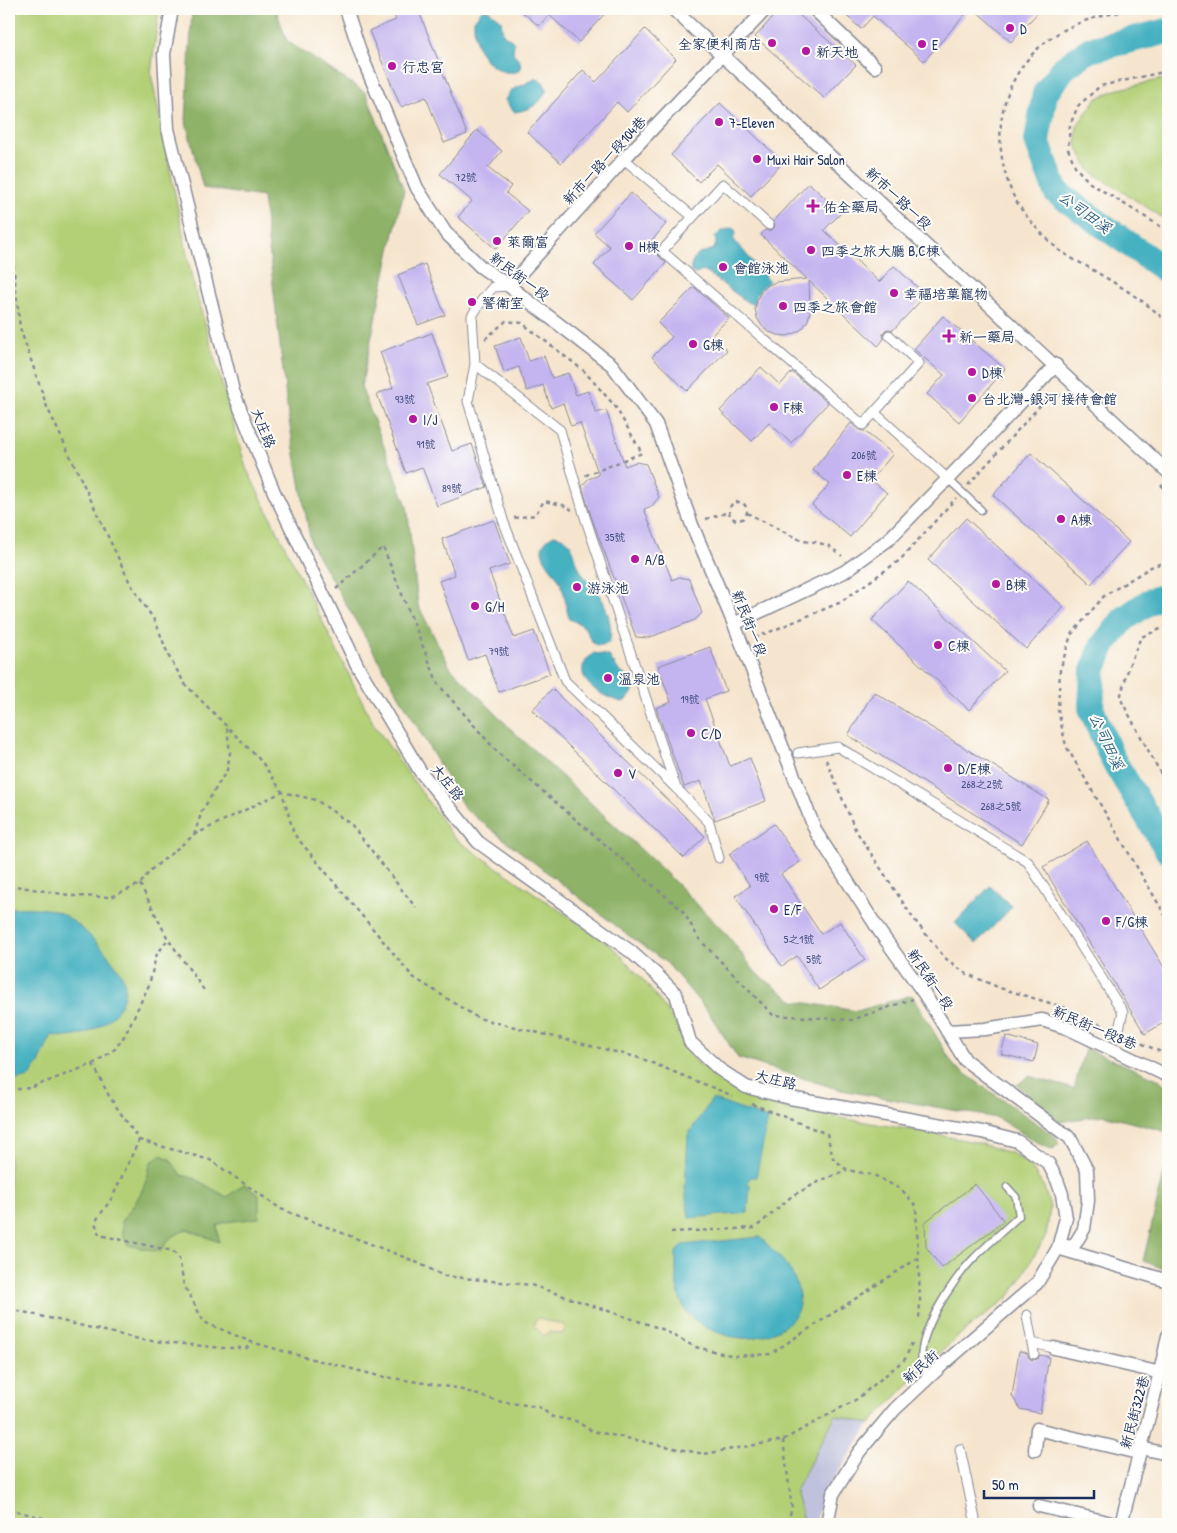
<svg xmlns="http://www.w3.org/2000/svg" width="1177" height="1533" font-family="'Patrick Hand','LXGW WenKai TC',sans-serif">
<rect width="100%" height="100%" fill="#fdfcf7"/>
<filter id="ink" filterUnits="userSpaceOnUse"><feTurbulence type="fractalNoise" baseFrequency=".02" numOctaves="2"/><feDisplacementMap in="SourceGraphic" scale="10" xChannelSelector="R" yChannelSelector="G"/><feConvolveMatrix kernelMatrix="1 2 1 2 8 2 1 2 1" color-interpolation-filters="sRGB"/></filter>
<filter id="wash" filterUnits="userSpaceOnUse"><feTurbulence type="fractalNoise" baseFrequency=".0096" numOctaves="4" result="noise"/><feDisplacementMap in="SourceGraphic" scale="20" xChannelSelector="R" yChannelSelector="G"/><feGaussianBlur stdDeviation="1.12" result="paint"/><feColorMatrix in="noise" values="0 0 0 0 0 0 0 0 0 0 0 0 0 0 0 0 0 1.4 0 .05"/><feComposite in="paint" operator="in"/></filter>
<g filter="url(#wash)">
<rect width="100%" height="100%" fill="#f6e5ce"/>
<polygon fill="#c0c2dd" points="837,1415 870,1424 823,1494 815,1524 804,1524 795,1491"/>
<g fill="#b3d077" stroke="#67806a">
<polygon points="9,9 159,9 151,74 192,279 246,468 374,725 454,838 613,947 646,983 673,1019 695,1061 743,1093 793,1110 919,1131 975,1142 1013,1154 1030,1166 1044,1187 1050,1208 1046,1236 1010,1296 962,1333 923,1368 870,1424 836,1415 795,1491 804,1524 9,1524"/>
<polygon points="1168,78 1168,221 1090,171 1076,145 1077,126 1096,99 1115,90"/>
</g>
<g fill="#8eb268" stroke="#547063">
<polygon points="192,9 284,9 277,13 287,41 366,93 404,190 390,250 361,387 407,506 418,605 450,667 514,732 663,870 729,937 756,973 794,1001 857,1011 912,995 954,1066 1055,1136 1059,1144 1053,1149 1043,1146 997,1118 841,1090 738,1058 708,1012 667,963 633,939 465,809 311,544 288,415 263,197 203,188 186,122"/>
<polygon points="1085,1048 1160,1080 1168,1089 1168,1132 1103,1115 1060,1122 1017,1085 1029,1076 1074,1089"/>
<path d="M 161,1155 L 170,1159 L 181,1175 L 193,1178 L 227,1197 L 244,1184 L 259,1194 L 259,1218 L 225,1222 L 217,1226 L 219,1242 L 187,1229 L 170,1238 L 160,1252 L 128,1245 L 123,1235 L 122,1220 C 136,1203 148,1185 150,1163 Z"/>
<polygon points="1168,1157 1168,1270 1143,1261"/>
</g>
<polygon fill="#eeda9e" stroke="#84847e" points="539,1318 545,1321 560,1323 564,1326 565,1329 562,1334 550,1332 544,1336 534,1326 535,1321"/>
<g fill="#44b1c1" stroke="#307090">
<path d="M 487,9 L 501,20 L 503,34 L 514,42 L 513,53 C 519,59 523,63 519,71 C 497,78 478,57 475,36 C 474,31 474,25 474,20 L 482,10 Z"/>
<path d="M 537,78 L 543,82 L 547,89 C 540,105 532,109 515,112 L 511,109 L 505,100 L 510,91 Z"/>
<path d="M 732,228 L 735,230 L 736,234 L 733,238 L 735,241 L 769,281 L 758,292 L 753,304 L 747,302 L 709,274 L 703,271 L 696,274 L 691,272 C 690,265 694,256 701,253 C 705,251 709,251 714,249 L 716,243 L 715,237 L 722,231 Z"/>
<path d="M 554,535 C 576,539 572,554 580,570 C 584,578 591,584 597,591 C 607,605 614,628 609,643 C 588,651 592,635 583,626 C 579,623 573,621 569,619 C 566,607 565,595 561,584 C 555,568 526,549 554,535 Z"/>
<path d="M 594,653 L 609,656 L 619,671 L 633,681 C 635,692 632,696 623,702 C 601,698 564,675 594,653 Z"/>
<polygon points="990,886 1012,907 976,944 955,923"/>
<path d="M 9,908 C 25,908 46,906 62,914 C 79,922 125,967 125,987 C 125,1015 92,1036 67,1037 C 62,1037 56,1036 52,1035 L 39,1063 L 29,1077 L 9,1082 Z"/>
<polygon points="712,1099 768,1119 756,1177 750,1177 747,1183 750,1184 748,1213 689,1218 685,1189 688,1135"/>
<path d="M 760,1237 C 772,1250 787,1262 794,1278 C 798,1287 801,1299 798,1308 C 793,1329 759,1340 741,1338 C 722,1336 698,1327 687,1312 C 674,1295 676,1272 676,1252 L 682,1245 Z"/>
</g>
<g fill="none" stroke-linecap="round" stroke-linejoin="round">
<g stroke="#44b1c1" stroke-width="26">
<polyline points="1168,31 1089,50 1064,68 1045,93 1037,141 1056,192 1168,272"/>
<polyline points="1168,595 1150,601 1124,619 1103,645 1093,671 1091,708 1112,758 1168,851"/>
</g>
</g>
<g id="blocks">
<g fill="#c4b5f0">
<polygon points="391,9 418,9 467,134 444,143 426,97 401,107 369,31 396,20"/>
<polygon points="519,9 609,9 579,42 549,15 539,26"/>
<polygon points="780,9 792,9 856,65 824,98 755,37"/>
<polygon points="839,9 970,9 924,61 873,16 861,29"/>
<polygon points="974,9 1041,9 1011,42"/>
<polygon points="645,29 676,59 627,112 617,102 561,163 527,132 583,70 596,82"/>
<polygon points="720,103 783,162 751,196 717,164 699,182 671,155"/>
<polygon points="477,130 502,151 488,168 511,186 506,193 528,211 496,249 458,217 472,201 440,174"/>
<polygon points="809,183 841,213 824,230 879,282 894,266 926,295 893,330 888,329 885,330 883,334 884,339 878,346 809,281 810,312 808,320 803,328 796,333 787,336 778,335 769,332 762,326 757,318 755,309 757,300 761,291 768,285 776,282 807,279 761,235 765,230 768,231 773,229 775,226 774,221"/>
<polygon points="631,193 666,224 648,245 666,263 633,300 594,265 610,247 594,233"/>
<polygon points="425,264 445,315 418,325 398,275"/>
<polygon points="694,287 729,318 712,335 727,350 687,391 652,357 672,337 658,323"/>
<polygon points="943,316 1005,369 959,422 927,394 944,375 914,349"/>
<polygon points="432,333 448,377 427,384 452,451 472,444 487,487 437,506 422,467 406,473 377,394 393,388 380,352"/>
<polygon points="521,337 529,361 544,356 552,378 568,373 576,395 588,391 596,413 606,410 625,466 636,462 646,464 659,497 652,506 644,509 672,580 679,577 689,579 702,613 695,620 648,638 636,637 591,516 582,486 588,479 599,475 580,423 571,426 563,403 551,408 543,385 527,391 519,367 504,372 495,346"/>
<polygon points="761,367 780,385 792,372 828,403 791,443 769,423 752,441 720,411"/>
<polygon points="851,423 859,430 864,431 893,454 871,480 887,493 850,537 812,505 830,484 813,470"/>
<polygon points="1031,453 1129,542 1091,584 993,495"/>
<polygon points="966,518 1064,607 1026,649 928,560"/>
<polygon points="494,520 510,564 489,571 514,638 534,631 550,674 499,692 485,654 468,660 439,581 455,575 442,539"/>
<polygon points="908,581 1005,671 969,710 872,620"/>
<polygon points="710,647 726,691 705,699 730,766 750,758 766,801 715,820 701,781 684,787 656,708 671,702 658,666"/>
<polygon points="552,689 705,836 684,858 532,710"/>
<polygon points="874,692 1049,800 1022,844 848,735"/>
<polygon points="774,824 800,862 781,874 821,934 840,922 865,960 819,990 797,956 782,966 735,896 750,886 729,854"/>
<polygon points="1087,841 1168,974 1168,1020 1145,1034 1043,867"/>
<polygon points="1006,1036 1038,1045 1034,1062 1001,1054"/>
<polygon points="975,1184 1004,1221 942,1268 926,1247 925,1222"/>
<polygon points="1019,1351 1027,1353 1029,1358 1032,1360 1038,1359 1040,1355 1049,1357 1040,1413 1020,1409 1012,1396"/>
</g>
</g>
</g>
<g filter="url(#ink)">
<use href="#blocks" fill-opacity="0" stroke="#888a96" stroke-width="1"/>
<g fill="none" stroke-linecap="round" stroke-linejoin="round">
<g stroke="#888a96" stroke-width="9">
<g id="service">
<polyline points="948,479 981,510"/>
<path d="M 929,1376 C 927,1374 924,1370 923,1367 C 913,1338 954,1278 974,1258 C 988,1244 1004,1230 1019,1216 L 1016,1197 L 1007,1187"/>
</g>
</g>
<g stroke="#888a96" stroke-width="11">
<g id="pedestrian">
<polyline points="624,159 692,216"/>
<polyline points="769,225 723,184 662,251 863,425 919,363 889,335"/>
<polyline points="475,364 468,401 503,520 565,681 676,788 585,517 560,430 475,364 472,316 482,300 493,287 509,286"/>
<polyline points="875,413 948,479"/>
<polyline points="798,753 838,747 1028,862 1123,1012 1118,1033"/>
<polyline points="676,788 709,822 719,858"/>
<polyline points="1027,1315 1034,1354"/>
<polyline points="1032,1343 1054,1348"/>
<polyline points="960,1449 976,1524"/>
</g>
</g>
<g stroke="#888a96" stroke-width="15">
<g id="minor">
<polyline points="172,9 164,54 168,129 233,391 274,492 357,665 420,771 478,842 630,951 657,975 676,994 690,1042 719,1069 746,1087 790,1098 982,1132 1017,1141 1048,1163 1057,1180 1062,1194 1066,1218 1058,1248 1037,1283 941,1366 895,1409 859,1452 833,1494 827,1524"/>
<polyline points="346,9 362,57 417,188 445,232 481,267 509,286 612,365 656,424 692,525 734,624 816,832 880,932 925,995 965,1060 1070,1138 1087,1170 1088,1201 1084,1229 1075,1244 1058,1248"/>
<polyline points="673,9 1168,472"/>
<polyline points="814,9 875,67"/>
<polyline points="509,286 624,159 766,9"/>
<polyline points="734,624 844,572 888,540 973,453 1056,365"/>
<polyline points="947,1031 985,1029 1042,1020 1067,1028 1168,1076"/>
<polyline points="1061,1249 1168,1281"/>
<polyline points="1054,1348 1161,1373"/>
<polyline points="1140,1448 1168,1454"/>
<polyline points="1035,1450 1037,1429 1138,1453"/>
<polyline points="1039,1506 1116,1524"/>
<path d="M 1121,1524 C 1137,1461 1155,1399 1168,1336"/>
</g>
</g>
<g stroke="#888a96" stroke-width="2.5" stroke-dasharray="4 4" stroke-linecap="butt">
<path d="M 1135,9 C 1110,14 1085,18 1062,31 C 1002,65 986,134 1013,195 C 1022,214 1043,236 1059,250 C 1068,257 1079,262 1088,267 C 1114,283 1148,301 1168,324"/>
<polyline points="1168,71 1100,86 1078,106 1070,125 1068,149 1076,168 1090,183 1168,231"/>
<polyline points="9,225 20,328 47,407 130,583 156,623 169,657 185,684 262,762 282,792 294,834 413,977 478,1018 640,1058 733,1096"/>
<polyline points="485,339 506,321 522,323 584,371 615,406 642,453 584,476"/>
<polyline points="968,485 1047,398 1064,394 1065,396"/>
<polyline points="1161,485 1168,491"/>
<circle cx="738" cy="511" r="9"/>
<polyline points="747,513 802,541 816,542 829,546 842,556"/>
<polyline points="514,518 535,515 544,501 563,505 572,510"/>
<polyline points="706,519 729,512"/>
<polyline points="1168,561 1151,567 1104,596 1071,635 1060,670 1058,710 1066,746 1168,920"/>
<polyline points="336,589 383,547 438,684 498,753 683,911 699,939 773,1015 851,1020 913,999"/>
<polyline points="1168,626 1141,637 1130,663 1120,698 1168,787"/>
<polyline points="755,638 839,603 900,560 956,498"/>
<polyline points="826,760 855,829 913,918 945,958 965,973 1000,988 1063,1007 1109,1029"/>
<polyline points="194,835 282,792 316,800 351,824 416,908"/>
<polyline points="140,884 168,939 204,990"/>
<polyline points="9,885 74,896 111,897 140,884 151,870 194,835 202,811 227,770 230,753 227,728"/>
<polyline points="1127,1037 1168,1055"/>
<polyline points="93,1064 109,1096 139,1140 112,1198 95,1222 99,1235 173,1251 179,1258 184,1285 204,1322 251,1342 301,1356 379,1376 456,1388 497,1401 539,1407 553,1417 576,1421 592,1431 704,1454 783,1440 857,1399 905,1359 912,1343"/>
<polyline points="9,1090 30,1088 93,1064 115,1049 125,1035 149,985 156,956 168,939"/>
<polyline points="752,1104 827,1134 833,1158 847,1170 874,1175 902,1190 916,1206 920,1301 919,1321"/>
<polyline points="139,1140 210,1160 281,1209 414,1261 444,1276 531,1285 662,1329 695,1347 735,1356 770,1354 918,1258"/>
<polyline points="671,1232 755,1228 792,1196 822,1180 847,1170"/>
<polyline points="9,1311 19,1311 143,1340 223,1348 247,1348 251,1342"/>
<polyline points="783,1440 792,1508 787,1524"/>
<polyline points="9,1509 65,1524"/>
</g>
<use href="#service" stroke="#fff" stroke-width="6"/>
<use href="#pedestrian" stroke="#fff" stroke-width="9"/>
<use href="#minor" stroke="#fff" stroke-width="12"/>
</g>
</g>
<g fill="#b5179e" stroke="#fdfcf7" stroke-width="2">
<circle cx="1010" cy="28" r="5"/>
<circle cx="772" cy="43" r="5"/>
<circle cx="922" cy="44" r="5"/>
<circle cx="806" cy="51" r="5"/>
<circle cx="392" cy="66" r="5"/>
<circle cx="719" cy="122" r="5"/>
<circle cx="757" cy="159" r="5"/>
<path d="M810.5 198.5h5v5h5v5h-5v5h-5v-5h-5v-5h5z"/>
<circle cx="497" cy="241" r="5"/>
<circle cx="629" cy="246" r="5"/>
<circle cx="811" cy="250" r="5"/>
<circle cx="723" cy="267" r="5"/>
<circle cx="894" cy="293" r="5"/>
<circle cx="472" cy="302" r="5"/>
<circle cx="783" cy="306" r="5"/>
<path d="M946.5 328.5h5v5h5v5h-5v5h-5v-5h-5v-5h5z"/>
<circle cx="693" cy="344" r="5"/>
<circle cx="972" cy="372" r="5"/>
<circle cx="972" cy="398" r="5"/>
<circle cx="774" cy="407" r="5"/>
<circle cx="413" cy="419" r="5"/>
<circle cx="847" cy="475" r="5"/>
<circle cx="1061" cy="519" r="5"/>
<circle cx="635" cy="559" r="5"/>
<circle cx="996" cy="584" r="5"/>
<circle cx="577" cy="587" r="5"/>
<circle cx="475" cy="606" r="5"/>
<circle cx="938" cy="645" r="5"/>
<circle cx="608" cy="678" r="5"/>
<circle cx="691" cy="733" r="5"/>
<circle cx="948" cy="768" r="5"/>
<circle cx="618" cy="773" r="5"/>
<circle cx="774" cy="909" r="5"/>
<circle cx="1106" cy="921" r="5"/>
</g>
<g text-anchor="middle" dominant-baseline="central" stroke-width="4" stroke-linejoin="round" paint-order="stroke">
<g font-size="11" fill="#455082">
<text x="466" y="177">72號</text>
<text x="405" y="399">93號</text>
<text x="426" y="444">91號</text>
<text x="864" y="455">206號</text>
<text x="452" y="488">89號</text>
<text x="615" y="537">35號</text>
<text x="499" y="651">79號</text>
<text x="690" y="699">19號</text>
<text x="982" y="784">268之2號</text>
<text x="1001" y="806">268之5號</text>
<text x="762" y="877">9號</text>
<text x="799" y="939">5之1號</text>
<text x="814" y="959">5號</text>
</g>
<g font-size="14" fill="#1b2f5e" stroke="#fdfcf7" text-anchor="start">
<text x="1020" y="28">D</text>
<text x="762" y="43" text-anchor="end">全家便利商店</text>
<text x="932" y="44">E</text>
<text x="816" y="51">新天地</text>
<text x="402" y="66">行忠宮</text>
<text x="729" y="122">7-Eleven</text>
<text x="767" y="159">Muxi Hair Salon</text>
<text x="823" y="206">佑全藥局</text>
<text x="507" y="241">萊爾富</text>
<text x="639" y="246">H棟</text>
<text x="821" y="250">四季之旅大廳 B,C棟</text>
<text x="733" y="267">會館泳池</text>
<text x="904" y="293">幸福培菓寵物</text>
<text x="482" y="302">警衛室</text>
<text x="793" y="306">四季之旅會館</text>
<text x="959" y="336">新一藥局</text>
<text x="703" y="344">G棟</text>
<text x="982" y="372">D棟</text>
<text x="982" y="398">台北灣-銀河 接待會館</text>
<text x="784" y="407">F棟</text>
<text x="423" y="419">I/J</text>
<text x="857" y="475">E棟</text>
<text x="1071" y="519">A棟</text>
<text x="645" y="559">A/B</text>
<text x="1006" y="584">B棟</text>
<text x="587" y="587">游泳池</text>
<text x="485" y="606">G/H</text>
<text x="948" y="645">C棟</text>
<text x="618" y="678">溫泉池</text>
<text x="701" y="733">C/D</text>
<text x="958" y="768">D/E棟</text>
<text x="628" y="773">V</text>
<text x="784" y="909">E/F</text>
<text x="1116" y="921">F/G棟</text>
</g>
<g font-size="14" fill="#1b2f5e" stroke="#fdfcf7">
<text transform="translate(604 160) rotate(-47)">新市一路一段104巷</text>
<text transform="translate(899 198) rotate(43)">新市一路一段</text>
<text transform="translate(520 276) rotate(37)">新民街一段</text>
<text transform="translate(264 428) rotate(68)">大庄路</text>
<text transform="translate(750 623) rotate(68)">新民街一段</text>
<text transform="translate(448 782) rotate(51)">大庄路</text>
<text transform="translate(931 979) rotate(56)">新民街一段</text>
<text transform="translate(1095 1027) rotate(23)">新民街一段8巷</text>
<text transform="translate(776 1079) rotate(14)">大庄路</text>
<text transform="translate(920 1366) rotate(-42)">新民街</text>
<text transform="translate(1134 1412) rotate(-75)">新民街322巷</text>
</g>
<g font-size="15" font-style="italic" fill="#295c81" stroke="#fdfcf7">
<text transform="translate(1085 212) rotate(36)">公司田溪</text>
<text transform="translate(1107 741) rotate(65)">公司田溪</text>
</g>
</g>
<rect width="1177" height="1533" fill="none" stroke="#fdfcf7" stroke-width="30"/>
<path d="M984 1490v8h110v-8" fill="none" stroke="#1b2f5e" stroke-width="2.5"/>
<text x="992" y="1490" font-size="15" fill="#1b2f5e" stroke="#fdfcf7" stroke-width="4" paint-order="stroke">50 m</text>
</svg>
